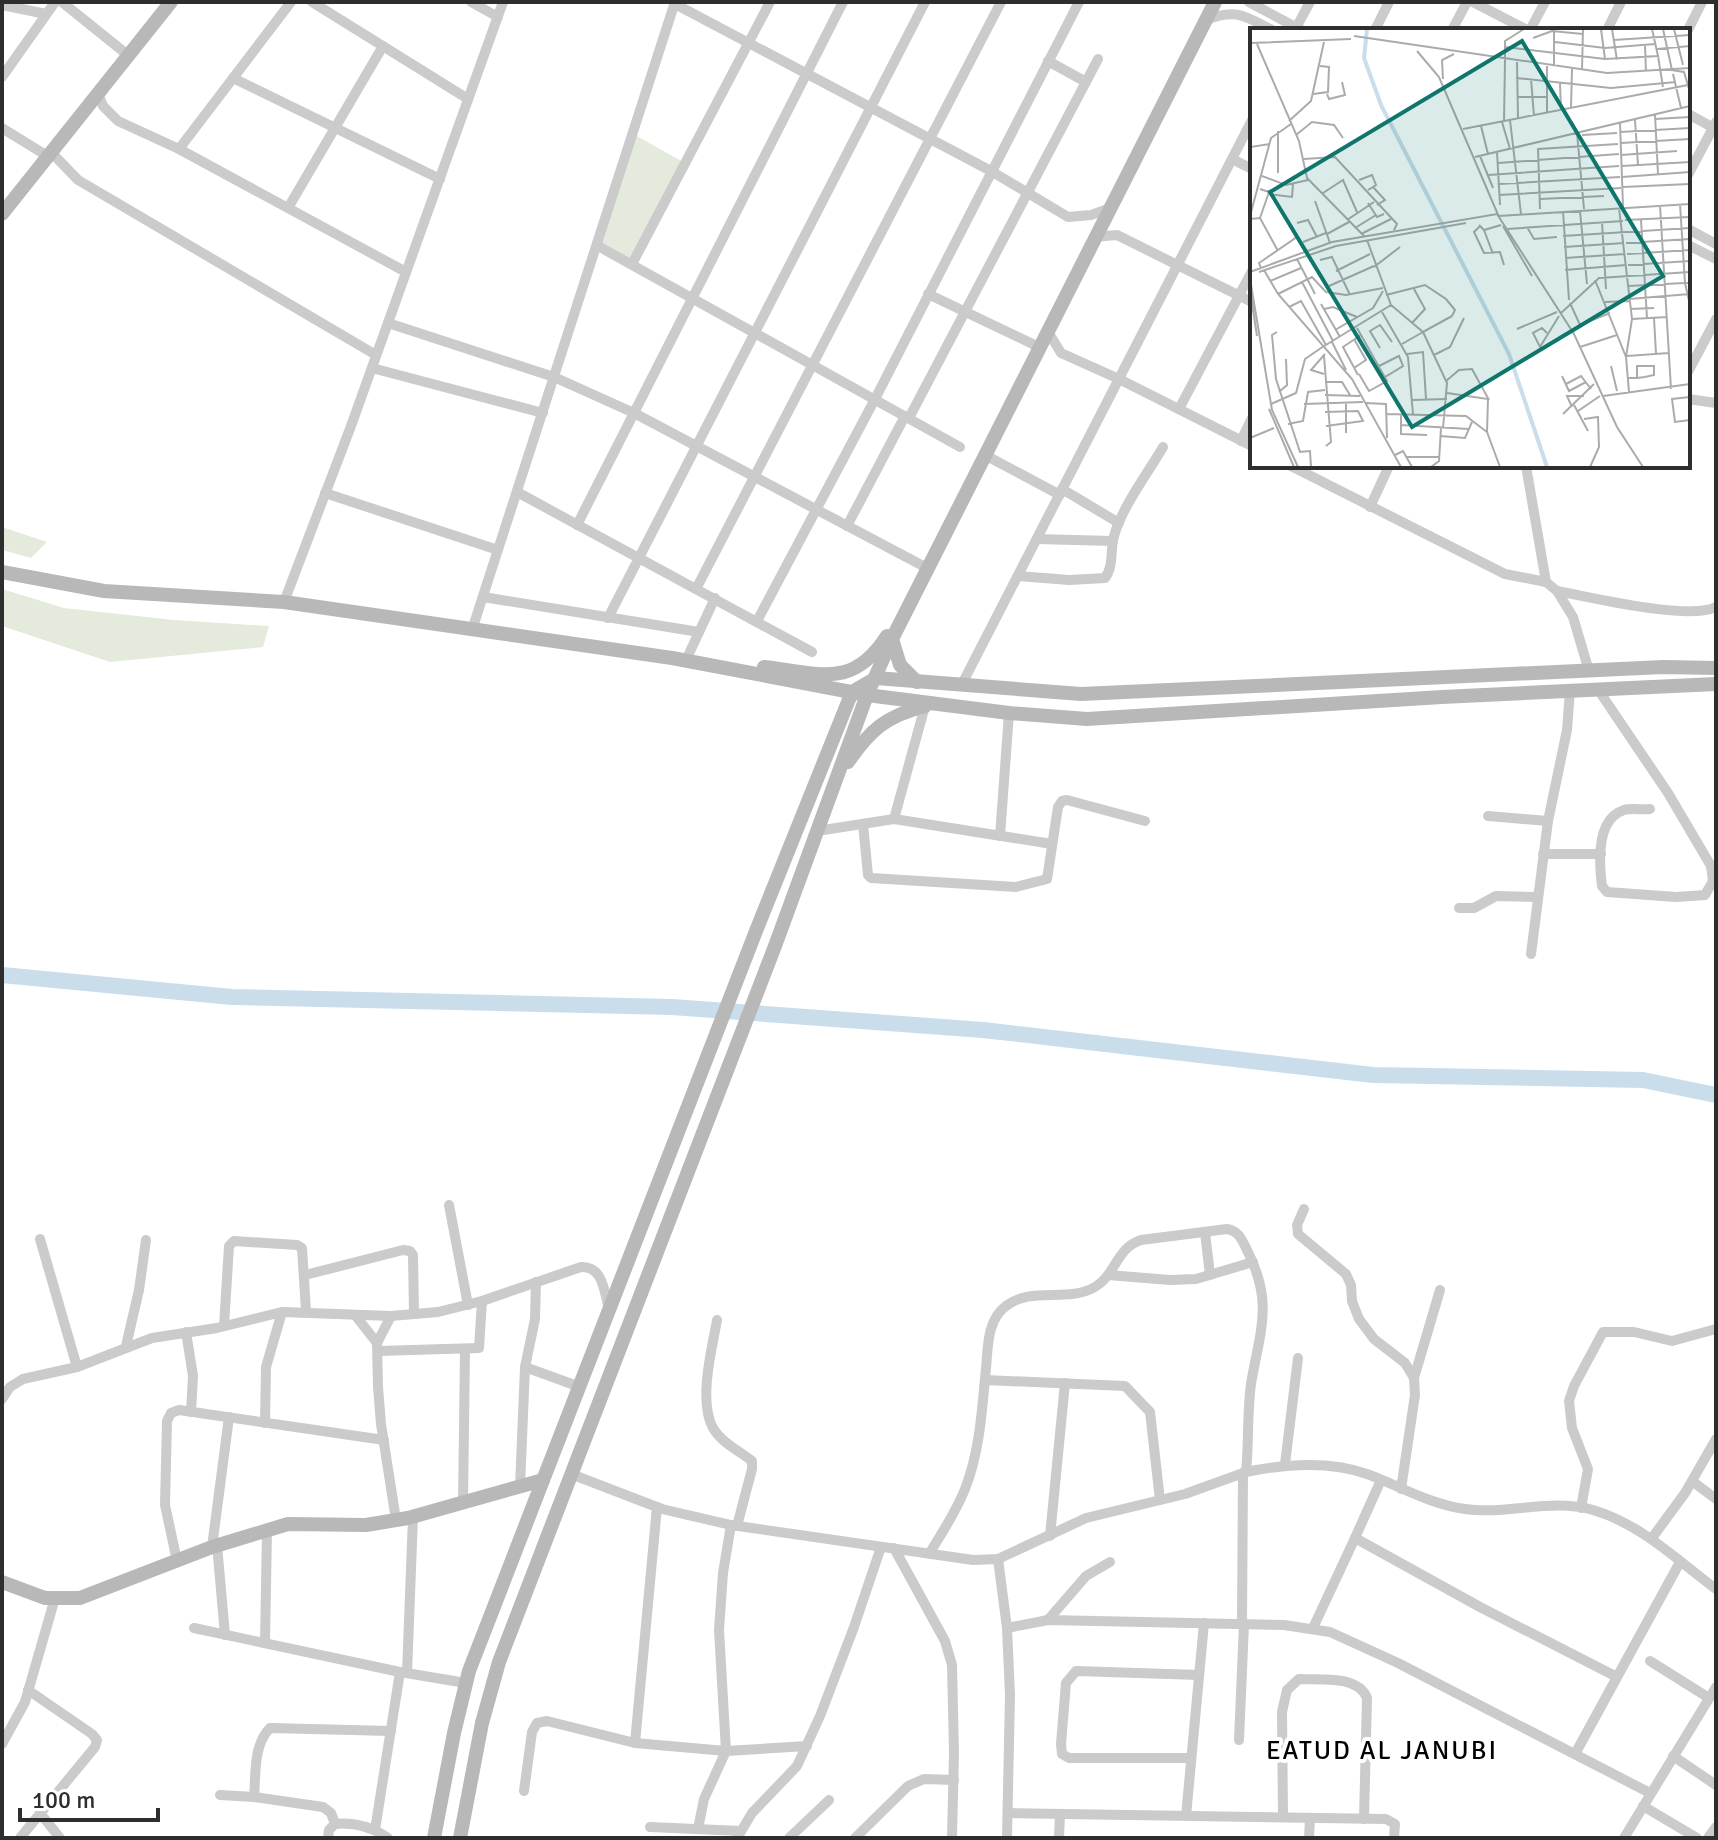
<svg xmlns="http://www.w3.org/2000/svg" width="1718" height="1840" font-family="Signika,sans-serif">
<rect width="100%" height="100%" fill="#fff"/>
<g fill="#e4ebdc">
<polygon points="633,134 685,163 632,264 598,246"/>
<polygon points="2,527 47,542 31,558 2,550"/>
<polygon points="2,589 64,608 174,620 269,626 263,647 110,662 2,626"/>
</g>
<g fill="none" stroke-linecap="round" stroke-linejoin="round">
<polyline stroke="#c9ddeb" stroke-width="16" points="2,975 232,997 672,1007 983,1030 1373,1075 1643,1080 1716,1095"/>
<g stroke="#cbcbcb" stroke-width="10">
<polyline points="62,2 129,56"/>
<polyline points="312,2 468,99"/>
<polyline points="471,2 498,17"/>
<polyline points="1249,2 1301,30"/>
<polyline points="1473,2 1527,30"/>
<polyline points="675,4 991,171 1068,217 1091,215 1108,209"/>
<polyline points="2,5 46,14"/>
<path d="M 1206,20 C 1236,8 1245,16 1272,30"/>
<polyline points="1296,28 1310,2"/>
<polyline points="1375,30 1389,2"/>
<polyline points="1452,30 1467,2"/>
<polyline points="1530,30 1545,2"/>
<polyline points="1607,30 1621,2"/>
<polyline points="1688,30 1702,2"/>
<polyline points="1048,61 1086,82"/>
<polyline points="2,77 55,2"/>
<polyline points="233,78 440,179"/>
<polyline points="98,94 103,106 118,121 179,149 406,272"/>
<polyline points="1688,114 1716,129"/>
<polyline points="2,128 49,157"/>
<polyline points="179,149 291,2"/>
<polyline points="52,153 78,180 376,355"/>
<polyline points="1232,159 1252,169"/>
<polyline points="1688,175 1716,122"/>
<polyline points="288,208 383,46"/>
<polyline points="1688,229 1716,244"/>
<polyline points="1094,237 1117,235 1252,302"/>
<polyline points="1688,245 1716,259"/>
<polyline points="598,246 960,447"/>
<polyline points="632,264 770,2"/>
<polyline points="928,294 1039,347"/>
<polyline points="388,323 554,377 634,413 927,568"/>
<polyline points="1047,330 1061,353 1119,379 1252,446"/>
<polyline points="372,368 543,413"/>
<polyline points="1688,372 1716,319"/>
<polyline points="1688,399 1716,403"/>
<polyline points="1179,409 1252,271"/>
<polyline points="909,418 1098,59"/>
<polyline points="1241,441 1252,418"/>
<polyline points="985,455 1060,495"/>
<polyline points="1291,466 1505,574 1546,582 1557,591 1573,617 1589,671"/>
<polyline points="1526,466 1546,582"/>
<polyline points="1062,489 1119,523"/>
<polyline points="517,492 812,652"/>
<polyline points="325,493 498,550"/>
<polyline points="1370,507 1389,466"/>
<polyline points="577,525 843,2"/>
<polyline points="847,526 905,416"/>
<polyline points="1037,539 1113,541"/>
<path d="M 1018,576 L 1069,580 L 1105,578 C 1114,566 1110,550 1114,536 C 1122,507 1148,473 1163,447"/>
<polyline points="696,589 1001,2"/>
<path d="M 1557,591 C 1591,597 1689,621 1716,607"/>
<polyline points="483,597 699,632"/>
<polyline points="284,602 351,426 503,2"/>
<polyline points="608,618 925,2"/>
<polyline points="757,621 875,399 1079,2"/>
<polyline points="472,630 675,2"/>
<polyline points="686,660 715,598"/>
<polyline points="961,686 1252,120"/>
<path d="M 1597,688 L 1668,793 L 1711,866 L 1713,881 L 1705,895 L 1676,897 L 1607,892 L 1602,886 C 1599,863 1596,819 1624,810 C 1631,808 1642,810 1650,809"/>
<polyline points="1488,816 1548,821"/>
<polyline points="894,819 1052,844"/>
<polyline points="863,824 868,875 871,878 1016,887 1047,879 1058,807 1062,801 1067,800 1145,821"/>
<polyline points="817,831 894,819 925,706"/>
<polyline points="1000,836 1009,713"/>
<polyline points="1543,854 1601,854"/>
<polyline points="1459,908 1474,908 1496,896 1538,897"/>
<polyline points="1531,954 1548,821 1567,730 1570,690"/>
<polyline points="449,1205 468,1305"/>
<polyline points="1304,1209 1297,1225 1298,1234 1346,1274 1351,1285 1352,1301 1359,1319 1374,1339 1405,1363 1414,1378 1415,1395 1401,1489"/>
<polyline points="1205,1232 1210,1275"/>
<polyline points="40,1239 77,1367"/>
<polyline points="305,1275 403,1250 410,1251 413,1255 414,1314"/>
<polyline points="1108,1275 1170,1280 1196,1279 1253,1262"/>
<polyline points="355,1315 377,1343"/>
<polyline points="391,1316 377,1343 378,1387 381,1424 396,1520"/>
<path d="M 717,1320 C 712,1349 698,1401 713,1428 C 721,1442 739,1451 752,1461 L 752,1469 L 737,1526"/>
<polyline points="224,1326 229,1246 234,1241 297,1245 302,1248 306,1311"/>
<polyline points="186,1332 193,1376 191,1412"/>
<polyline points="126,1346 139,1290 146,1240"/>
<polyline points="378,1351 479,1348 482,1301"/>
<polyline points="525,1367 580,1387"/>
<polyline points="1414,1378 1440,1290"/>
<polyline points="985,1380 1125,1386 1150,1412 1160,1500"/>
<path d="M 2,1399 L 10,1387 L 23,1379 L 77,1367 L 152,1338 L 217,1328 L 282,1312 L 391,1316 L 438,1312 L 482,1301 L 581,1267 C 603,1266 604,1291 609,1309"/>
<polyline points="265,1423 266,1367 282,1312"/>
<polyline points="1285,1464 1298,1358"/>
<path d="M 1246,1472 C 1285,1464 1328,1460 1367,1474 C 1400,1486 1429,1504 1465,1509 C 1507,1515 1551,1498 1593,1510 C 1641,1524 1677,1560 1716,1589"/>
<path d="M 571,1474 L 662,1509 L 731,1525 L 973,1560 L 998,1559 L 1086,1518 L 1185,1494 L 1246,1472 C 1249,1443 1247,1413 1251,1384 C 1260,1330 1274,1303 1247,1250 C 1242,1240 1239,1231 1227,1229 L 1141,1240 C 1116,1248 1116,1275 1095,1287 C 1067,1303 1031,1286 1006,1306 C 987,1320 988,1347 986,1368 C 982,1409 980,1451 965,1489 C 956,1512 942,1533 929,1554"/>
<polyline points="1692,1481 1716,1499"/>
<polyline points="520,1487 525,1367 535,1319 536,1282"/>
<polyline points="463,1503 465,1350"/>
<polyline points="1581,1508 1588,1469 1572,1428 1569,1401 1574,1386 1603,1332 1634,1332 1672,1341 1716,1329"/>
<polyline points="1050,1536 1065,1383"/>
<polyline points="1355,1538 1381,1480"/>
<polyline points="1652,1538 1685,1493 1716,1439"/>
<polyline points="217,1545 225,1635"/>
<polyline points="212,1547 229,1417"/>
<polyline points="894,1548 945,1641 952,1665 954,1753 952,1838"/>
<polyline points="998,1559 1007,1628 1010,1695 1007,1838"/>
<polyline points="177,1561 165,1505 167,1421 171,1413 179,1410 384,1440"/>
<polyline points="1048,1620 1086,1576 1110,1562"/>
<polyline points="1242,1624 1243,1473"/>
<polyline points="194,1628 400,1672 466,1683"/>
<polyline points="1007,1628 1048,1620 1284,1625 1330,1632 1398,1663 1650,1793"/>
<polyline points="1313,1628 1355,1538 1480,1607 1615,1676"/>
<polyline points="265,1643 267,1530"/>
<polyline points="1650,1661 1709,1698"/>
<polyline points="407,1673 413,1517"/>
<polyline points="1239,1740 1244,1624"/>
<polyline points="635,1743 657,1507"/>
<polyline points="2,1744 25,1702 55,1598"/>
<polyline points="1575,1754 1680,1562"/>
<polyline points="1673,1756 1716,1785"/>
<polyline points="1191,1758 1069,1758 1062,1754 1061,1744 1066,1683 1076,1671 1199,1675"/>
<polyline points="524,1791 532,1732 537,1723 547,1721 635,1743 726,1751 807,1746"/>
<polyline points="220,1795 254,1797 323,1807 331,1813 335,1824"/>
<path d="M 254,1797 C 256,1775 253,1745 270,1728 L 391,1731"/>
<polyline points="1643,1806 1697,1838"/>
<polyline points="40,1813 60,1838"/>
<polyline points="1008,1813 1386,1819 1395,1824 1394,1838"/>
<polyline points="1186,1816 1204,1623"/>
<path d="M 1283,1817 L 1282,1712 L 1287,1690 L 1299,1679 C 1320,1680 1358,1675 1367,1698 L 1364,1819"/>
<polyline points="650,1827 741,1831"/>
<polyline points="698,1829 704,1799 726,1751 719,1630 723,1573 731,1525"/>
<polyline points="375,1830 400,1672"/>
<polyline points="20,1838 95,1747 97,1740 92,1734 28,1690"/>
<path d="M 328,1838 L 329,1830 L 335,1824 C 355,1822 372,1827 388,1838"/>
<polyline points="737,1838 752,1813 797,1766 820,1716 854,1627 881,1547"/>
<polyline points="789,1838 829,1800"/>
<polyline points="855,1838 908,1786 924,1779 954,1780"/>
<polyline points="1059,1838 1060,1814"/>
<polyline points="1309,1838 1310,1818"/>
<polyline points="1624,1838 1716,1687"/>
<polyline points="1708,1838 1716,1827"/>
</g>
<g stroke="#b8b8b8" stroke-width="14">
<polyline points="2,214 171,2"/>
<polyline points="2,572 104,591 284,602 672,658 867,695 1009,713 1087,719 1442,697 1716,684"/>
<polyline points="892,639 900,665 917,682"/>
<path d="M 764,667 C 820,673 852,690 887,636"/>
<path d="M 848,762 C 870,730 886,716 925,706"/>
<polyline points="2,1582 45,1598 80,1598 212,1547 288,1524 366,1525 408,1518 543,1480"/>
<polyline points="434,1838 454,1733 469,1671 756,931 852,692 876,678 1081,694 1663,667 1716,668"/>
<polyline points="460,1838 482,1723 499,1662 775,946 867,695 892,639 1215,2"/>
</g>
</g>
<g text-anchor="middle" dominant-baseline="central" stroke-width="8" stroke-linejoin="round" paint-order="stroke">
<g font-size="26" letter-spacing="2" fill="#000" stroke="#fff">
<text x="1382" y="1751">EATUD AL JANUBI</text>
</g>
</g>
<g transform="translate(1250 28)">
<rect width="440" height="440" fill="#fff"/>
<path fill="none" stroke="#c9ddeb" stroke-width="4" d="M 117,1 L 114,30 L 131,77 L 259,326 L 297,439"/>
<path fill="none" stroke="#ababab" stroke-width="2" d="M 351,1 L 355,31M 362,1 L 367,32M 413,1 L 422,42 L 434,44 L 440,64M 424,1 L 433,37M 104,8 L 357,45 L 440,40M 283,10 L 302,3 L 333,6M 364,12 L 440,7M 305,14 L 355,20 L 405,16M 0,15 L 101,11M 7,16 L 49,113 L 57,150 L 114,208M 395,17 L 396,44M 255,19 L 355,31 L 408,28 L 402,1M 407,21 L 440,18M 167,23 L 189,49 L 249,189M 408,28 L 413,59M 255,32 L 255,13 L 274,1M 267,34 L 268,91M 304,39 L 304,2M 332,42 L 333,1M 423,46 L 431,80M 266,50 L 361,60 L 426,54M 193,51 L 192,32 L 204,26M 281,51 L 284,88M 310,55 L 311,82M 63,66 L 78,64 L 79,39 L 70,38M 77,66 L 79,71 L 95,67 L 92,54M 267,69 L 297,69M 321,80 L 322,41M 297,85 L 297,38M 405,87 L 408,146M 405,91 L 440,89M 260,92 L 271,186M 385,92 L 388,137M 39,93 L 61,73 L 74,14M 254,93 L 255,32M 252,94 L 260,121M 370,95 L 373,179M 231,98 L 238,126M 213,101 L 438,57M 28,103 L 28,145M 370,104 L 440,100M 327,105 L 334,181M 46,107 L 62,94 L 84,97 L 93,110M 332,107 L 367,105M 371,115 L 440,111M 288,120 L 290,181M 288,121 L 368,116M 247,124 L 250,177M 371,127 L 427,123M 230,128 L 243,160M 225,129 L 440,78M 54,131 L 85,129 L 147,196 L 144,202M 248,135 L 369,126M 372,138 L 440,134M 238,147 L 369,138M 12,148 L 36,157 L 58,152M 372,149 L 440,144M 0,150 L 0,119 L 20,116M 109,152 L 122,147 L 126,157 L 118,162M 249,156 L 370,149M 123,159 L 135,172 L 127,177M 373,159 L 440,156M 73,165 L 93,152 L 107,184M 18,166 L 42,169 L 43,156M 249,167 L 371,160M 290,171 L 354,168M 65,173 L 80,215M 118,175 L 127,189 L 134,186M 430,176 L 435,255M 410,177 L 421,361M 369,180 L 382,291 L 376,329M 313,183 L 319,272M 330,183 L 337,256M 0,188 L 21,110 L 41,96M 249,188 L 440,176M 10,190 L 19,164 L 10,161M 0,191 L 10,190 L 28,223M 97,192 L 124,174M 375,192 L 440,189M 391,192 L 397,290M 352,194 L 356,261M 47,195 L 58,192 L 67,209M 229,197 L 234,202 L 251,197M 230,198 L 224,204 L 234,225 L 250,224 L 254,237M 253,198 L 282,248M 277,199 L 284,211 L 307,209M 105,200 L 126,187M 257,201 L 373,193M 234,202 L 243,226M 77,206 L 99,194M 111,206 L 141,191M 313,208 L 440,200M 117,212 L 141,277 L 173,304 L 202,288M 53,214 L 76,205M 376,215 L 440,211M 314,219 L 374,215M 377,226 L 440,222M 315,230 L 375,226M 47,231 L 65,266M 70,232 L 82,229 L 100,267M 378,237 L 440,233M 124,239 L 150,219M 11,240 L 9,235 L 47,209 L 55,223M 14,242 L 28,266 L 102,351 L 151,439M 315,242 L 376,237M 86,243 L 120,226M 0,244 L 82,214 L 247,186 L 324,306 L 367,399 L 393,439M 9,244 L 86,218 L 216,195M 0,251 L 22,382 L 48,439M 345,252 L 376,329 L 379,364M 20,253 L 51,240M 52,254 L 83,313M 440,255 L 435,255 L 440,277M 79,258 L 124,238M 379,258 L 434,255M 0,262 L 7,308M 28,266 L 62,249 L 76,264 L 96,267 L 133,260M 136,267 L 175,257 L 196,271 L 205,282 L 202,288M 379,271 L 440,266M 355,274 L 379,273M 320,275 L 330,297 L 360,285M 71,276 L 90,309M 39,279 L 51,273 L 76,317M 74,281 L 83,279 L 107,289M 380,281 L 404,280M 132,284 L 158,329 L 163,386M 311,285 L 349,250 L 440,244M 404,290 L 406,326M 382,291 L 417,289M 162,295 L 175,281 L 164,261M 107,300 L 137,353 L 119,363 L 109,346M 267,301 L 307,284M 85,302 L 123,280 L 133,263M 27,304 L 22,307 L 26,351 L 50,424M 173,304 L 197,355 L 193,400M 297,305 L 292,300 L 283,305 L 290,319 L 309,288M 82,314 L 96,342M 152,316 L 173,304M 330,319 L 367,307M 71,320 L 141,277M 130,320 L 120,303 L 130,297 L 142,314M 157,326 L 173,324 L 176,371M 184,327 L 200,319 L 214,290M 74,328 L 81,414 L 76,418M 377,328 L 419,325M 129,338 L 149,328 L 153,338 L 135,349M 361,338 L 367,363M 104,340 L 116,332 L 104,311M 74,346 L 61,342 L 75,326M 108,347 L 93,319 L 111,307M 312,348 L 319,363 L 336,354M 378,350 L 387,350 L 395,349 L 404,347 L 404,338 L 387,338 L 387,350M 196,353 L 209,342 L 222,341 L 239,372M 75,354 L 92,354 L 100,367M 316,356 L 331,348 L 341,361M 29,364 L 37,357 L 36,331M 197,365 L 238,371 L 237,404M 75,367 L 110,368M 353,368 L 440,356M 440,369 L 422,371 L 425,394 L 440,392M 162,372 L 197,371M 96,375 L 96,405M 116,375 L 136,376 L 137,410M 21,376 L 46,365 L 55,331 L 71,320M 54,376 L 113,374M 324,377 L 338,403M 322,379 L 317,368 L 334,368M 19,381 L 44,439M 328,383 L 350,368M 75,384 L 108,383 L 113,393 L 76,398M 136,386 L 216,388 L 237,404 L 250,439M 151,386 L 151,406 L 177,407M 313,386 L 344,356M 334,391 L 348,389 L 349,419 L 340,439M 38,396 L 53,393 L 58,364 L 75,362M 151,397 L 219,401M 190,408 L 215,410 L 222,394M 0,410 L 24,400M 49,424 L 60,423 L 61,439M 145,427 L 153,423 L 162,439M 157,429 L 189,429M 181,439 L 189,433 L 191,400"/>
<path fill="#0f766e" fill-opacity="0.15" stroke="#0f766e" stroke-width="4" d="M 272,13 L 413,248 L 162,399 L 20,164 Z"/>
<rect width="440" height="440" fill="none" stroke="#2e2e2e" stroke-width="4"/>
</g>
<rect width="1718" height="1840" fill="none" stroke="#2e2e2e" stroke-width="8"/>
<path d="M20 1808v12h138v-12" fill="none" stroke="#2e2e2e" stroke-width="4"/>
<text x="32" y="1808" font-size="24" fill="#2e2e2e" stroke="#ffffff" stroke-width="6" paint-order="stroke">100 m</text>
</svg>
